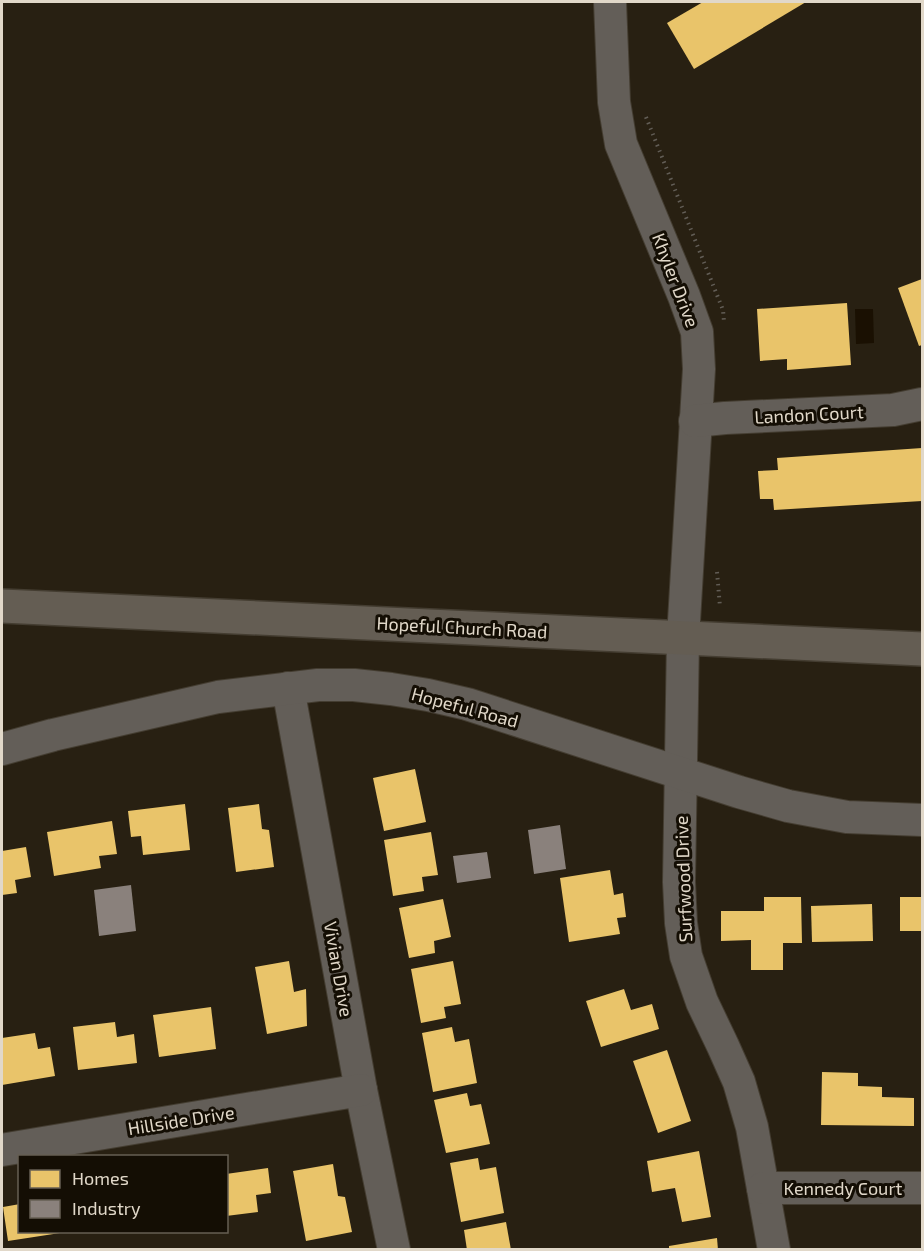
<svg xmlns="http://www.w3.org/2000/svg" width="924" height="1251" font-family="'Exo 2',sans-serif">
<rect width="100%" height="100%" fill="#282012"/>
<polygon fill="#1a1002" points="855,309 873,309 874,343 856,344"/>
<g fill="#e9c46a">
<polygon points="703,2 806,2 694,69 667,23"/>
<polygon points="922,279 922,345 919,346 898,288"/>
<polygon points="847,303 851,365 787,370 787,359 760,361 757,309"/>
<polygon points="922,448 922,501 774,510 773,499 760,499 758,471 778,470 777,458"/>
<polygon points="415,769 426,822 384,831 373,778"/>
<polygon points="185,804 190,850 143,855 141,836 131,837 128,811"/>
<polygon points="259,804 262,829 269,830 274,867 236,872 228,808"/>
<polygon points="112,821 117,854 99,856 101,868 54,876 47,832"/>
<polygon points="431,832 438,875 422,877 424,891 393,896 384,840"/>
<polygon points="26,847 31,877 15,880 17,893 2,895 2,851"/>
<polygon points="610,870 614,895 623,893 626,917 617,918 620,934 569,942 560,878"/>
<polygon points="764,897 801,897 802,943 783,943 783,970 751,970 751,940 721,941 721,911 764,911"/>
<rect x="900" y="897" width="22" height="34"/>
<polygon points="443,899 451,937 434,941 435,953 409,958 399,908"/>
<polygon points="872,904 873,941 812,942 811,906"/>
<polygon points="289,961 294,992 306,989 307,1026 267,1034 255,967"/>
<polygon points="453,961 461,1004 444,1007 446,1018 421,1023 411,969"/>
<polygon points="624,989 631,1010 652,1004 659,1029 601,1047 586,1001"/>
<polygon points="211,1007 216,1049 159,1057 153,1015"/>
<polygon points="115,1022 117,1037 134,1034 137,1063 78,1070 73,1027"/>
<polygon points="452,1027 455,1042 469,1039 477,1083 433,1092 422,1033"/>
<polygon points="35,1033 38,1049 50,1047 55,1076 2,1085 2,1038"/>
<polygon points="667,1050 691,1121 658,1133 633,1061"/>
<polygon points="822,1072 858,1073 858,1086 882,1087 882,1097 914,1098 914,1126 821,1125"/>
<polygon points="467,1093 470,1106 481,1104 490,1144 446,1153 434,1100"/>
<polygon points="699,1151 711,1217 682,1222 675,1188 652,1192 647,1161"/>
<polygon points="478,1158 480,1170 496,1167 504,1213 461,1222 450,1163"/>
<polygon points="333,1164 338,1196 345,1197 352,1232 306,1241 293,1171"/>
<polygon points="268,1168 271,1193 256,1195 258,1212 226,1216 226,1174"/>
<polygon points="20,1204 20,1232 59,1232 60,1233 8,1241 3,1207"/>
<polygon points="506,1222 511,1250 467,1250 464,1230"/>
<polygon points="717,1238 718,1250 669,1250 669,1246"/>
</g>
<g fill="#8a817c">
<polygon points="560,825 566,869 534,874 528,830"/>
<polygon points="487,852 491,878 457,883 453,856"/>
<polygon points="131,885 136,931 99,936 94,890"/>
</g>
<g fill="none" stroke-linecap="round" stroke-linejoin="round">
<g stroke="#443d31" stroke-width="34">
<g id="minor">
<polyline points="610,2 614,102 621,144 684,296 697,332 699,369 683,638 679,882 681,923 686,956 702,1002 723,1046 739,1082 752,1127 774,1250"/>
<polyline points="695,421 725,418 893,410 922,404"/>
<polyline points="288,688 361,1090 394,1250"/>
<polyline points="2,749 53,735 218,697 318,685 354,685 391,689 428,695 467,704 739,792 788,806 847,817 922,820"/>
<polyline points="2,1150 361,1090"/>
<polyline points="763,1188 922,1188"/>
</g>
</g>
<g stroke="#443d31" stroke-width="36">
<polyline id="major" points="2,606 922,649"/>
</g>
<g stroke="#625d56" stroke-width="4" stroke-dasharray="1.5 4.5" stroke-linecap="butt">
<polyline points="646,117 723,310 724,322"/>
<polyline points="717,572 720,607"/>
</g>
<use href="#minor" stroke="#635e58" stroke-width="32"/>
<use href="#major" stroke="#645d53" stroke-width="33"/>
</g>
<g text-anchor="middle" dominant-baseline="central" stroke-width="6" stroke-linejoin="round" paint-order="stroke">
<g font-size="18" fill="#e1d8c9" stroke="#140e04">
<text transform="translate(676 280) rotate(69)">Khyler Drive</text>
<text transform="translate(809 414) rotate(-3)">Landon Court</text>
<text transform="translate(462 627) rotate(3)">Hopeful Church Road</text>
<text transform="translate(465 707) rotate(15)">Hopeful Road</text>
<text transform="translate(683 879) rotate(-92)">Surfwood Drive</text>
<text transform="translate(339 969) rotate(80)">Vivian Drive</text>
<text transform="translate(181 1120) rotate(-9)">Hillside Drive</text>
<text x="843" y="1188">Kennedy Court</text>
</g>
</g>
<rect width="924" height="1251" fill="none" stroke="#e1d8c9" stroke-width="6"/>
<rect x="18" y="1155" width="210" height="78" fill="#140e04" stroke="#665f53" stroke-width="1.5"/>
<rect x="30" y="1170" width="30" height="18" fill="#e9c46a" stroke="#665f53" stroke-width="1.5"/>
<text x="72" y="1185" font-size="18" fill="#e1d8c9">Homes</text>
<rect x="30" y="1200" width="30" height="18" fill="#8a817c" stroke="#665f53" stroke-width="1.5"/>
<text x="72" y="1215" font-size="18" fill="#e1d8c9">Industry</text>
</svg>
